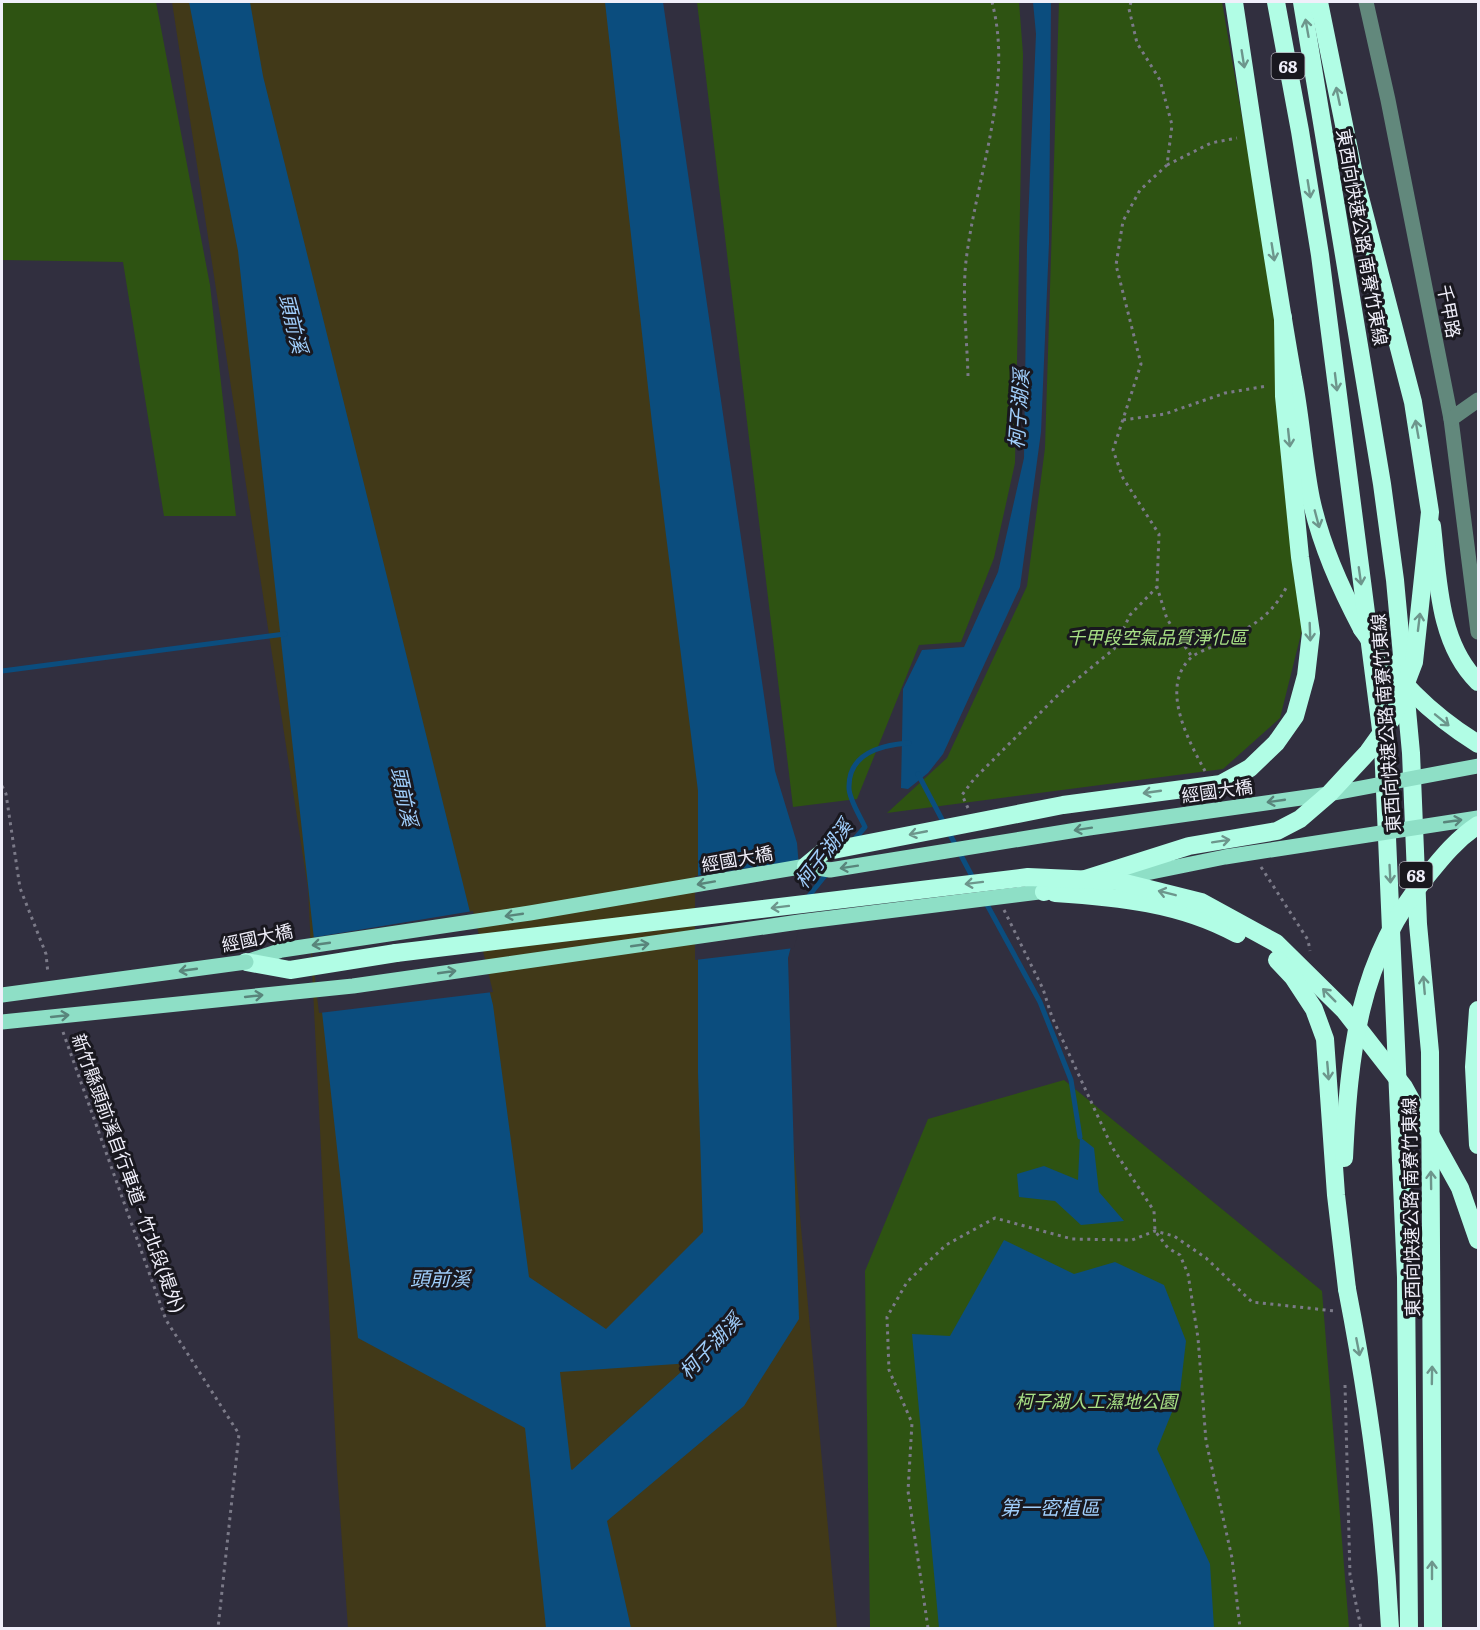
<svg xmlns="http://www.w3.org/2000/svg" width="1480" height="1630" font-family="Literata,'Noto Sans TC',serif">
<rect width="100%" height="100%" fill="#312f3f"/>
<g fill="#2e5312">
<polygon points="2,2 156,2 210,285 236,516 164,516 123,262 2,260"/>
<polygon points="697,2 1019,2 1023,54 1015,463 994,558 961,642 919,645 857,799 793,807"/>
<polygon points="1059,2 1222,2 1276,315 1304,622 1280,718 1223,769 887,813 947,758 1027,586 1045,448"/>
<polygon points="1064,1080 1322,1291 1349,1628 870,1628 865,1271 928,1119"/>
</g>
<polygon fill="#413918" points="172,2 661,2 766,838 837,1628 348,1628 337,1471 308,889"/>
<g fill="#0b4d7e" fill-rule="evenodd">
<path d="M 189,2 L 250,2 L 263,76 L 493,1005 L 529,1277 L 606,1329 L 703,1232 L 698,1073 L 698,791 L 652,423 L 605,2 L 663,2 L 775,771 L 797,843 L 802,904 L 788,958 L 799,1319 L 744,1406 L 607,1521 L 631,1628 L 546,1628 L 525,1428 L 358,1338 L 238,251 ZM 691,1363 L 572,1470 L 571,1469 L 560,1372 Z"/>
<polygon points="1033,2 1051,2 1049,243 1041,432 1020,587 943,754 928,773 908,789 901,788 903,689 922,650 964,647 998,572 1024,458 1027,245 1036,34"/>
<polygon points="1080,1137 1094,1148 1099,1192 1124,1221 1081,1225 1055,1201 1019,1197 1017,1174 1044,1166 1078,1180"/>
<polygon points="1004,1240 1074,1274 1115,1262 1164,1285 1186,1341 1180,1392 1157,1449 1210,1564 1214,1628 939,1628 912,1334 950,1336"/>
</g>
<g fill="#312f3f">
<polygon points="802,860 805,905 794,948 695,960 695,876"/>
<polygon points="473,911 493,992 319,1013 310,938"/>
</g>
<g fill="none" stroke-linecap="round" stroke-linejoin="round">
<g stroke="#0b4d7e" stroke-width="5">
<polyline points="2,671 285,634"/>
<polyline points="918,774 974,880"/>
<path d="M 853,841 L 865,827 C 860,816 849,799 849,788 C 848,753 881,745 909,743"/>
<polyline points="808,897 828,872"/>
<polyline points="985,901 1040,1002 1071,1080 1080,1137"/>
</g>
<g stroke="#7b7a88" stroke-width="3" stroke-dasharray="3 4.5" stroke-linecap="butt">
<polyline points="1131,2 1129,9 1137,43 1160,80 1172,125 1167,165 1140,190 1123,221 1116,265 1141,364 1113,450 1123,478 1159,534 1157,587 1167,619 1192,657"/>
<polyline points="1167,165 1211,143 1237,138"/>
<path d="M 968,376 C 967,339 962,296 966,261 C 976,177 1014,85 992,2"/>
<polyline points="1123,420 1165,414 1225,393 1267,386"/>
<path d="M 1205,771 C 1188,740 1158,685 1193,656 C 1199,652 1207,649 1214,646 C 1247,628 1269,621 1287,586"/>
<polyline points="2,786 6,794 20,888 46,954 48,974"/>
<polyline points="968,808 962,795 974,779 1059,694 1114,649 1130,615 1157,587"/>
<polyline points="1261,867 1308,940 1310,951"/>
<polyline points="1004,910 1043,989 1052,1017 1112,1147 1154,1211 1155,1231 1168,1248 1180,1255 1188,1274 1198,1338 1206,1441 1232,1558 1240,1628"/>
<polyline points="63,1032 166,1320 239,1434 218,1628"/>
<polyline points="1345,1385 1350,1575 1361,1628"/>
<polyline points="928,1628 908,1491 912,1423 889,1370 887,1317 907,1282 946,1245 995,1218 1072,1239 1132,1240 1155,1231 1174,1236 1206,1258 1252,1302 1335,1311"/>
</g>
<g stroke="#62887c" stroke-width="15">
<polyline points="1366,2 1388,100 1451,419 1478,632"/>
<polyline points="1451,419 1478,400"/>
</g>
<polyline stroke="#8edfc6" stroke-width="15" points="246,962 282,950 530,913 806,866"/>
<g stroke="#b1fde5" stroke-width="18">
<path d="M 1234,2 C 1253,127 1271,253 1293,378 C 1301,418 1303,459 1311,499 C 1321,545 1340,587 1362,629"/>
<polyline points="1276,2 1300,131 1320,255 1383,745 1406,1277 1409,1628"/>
<polyline points="1302,2 1382,484 1395,580 1411,753 1418,924 1430,1052 1433,1628"/>
<path d="M 1432,526 C 1438,578 1438,643 1478,682"/>
<polyline points="246,962 290,970 396,953"/>
<polyline points="1478,1010 1474,1067 1478,1145"/>
<path d="M 1347,1289 C 1369,1402 1384,1514 1390,1628"/>
</g>
<g stroke="#8edfc6" stroke-width="15">
<polyline points="806,866 830,870 1089,828 1329,794 1478,766"/>
<polyline points="1117,879 1225,857 1478,818"/>
<polyline points="2,995 246,962"/>
<polyline points="2,1022 353,986 799,922 1055,890"/>
</g>
<g stroke="#b1fde5" stroke-width="18">
<path d="M 1362,629 C 1396,679 1427,712 1478,744"/>
<polyline points="806,866 823,852 1063,805 1221,784 1250,768 1276,743 1295,716 1306,676 1311,633 1300,557 1284,396 1283,317"/>
<polyline points="1044,892 1189,846 1277,831 1300,819 1329,794 1368,752 1393,717 1414,662 1430,512 1413,402 1354,174 1319,2"/>
<path d="M 1055,893 C 1117,897 1181,903 1237,934"/>
<polyline points="396,953 1028,877 1117,881 1201,902 1276,943 1344,1010 1404,1087 1460,1188 1478,1240"/>
<polyline points="1277,960 1293,977 1314,1009 1325,1039 1336,1195 1347,1289"/>
<path d="M 1344,1158 C 1349,1055 1358,958 1427,876 C 1443,856 1457,839 1478,825"/>
</g>
</g>
<defs><path id="oneway-shaft" d="M-6 0H5M1.5-3L5.5 0L1.5 3" fill="none" stroke-width="1.6" stroke-linecap="round" stroke-linejoin="round" transform="scale(1.5)"/></defs>
<g stroke="#6d968c">
<use href="#oneway-shaft" transform="translate(1307 28) rotate(-100)"/>
<use href="#oneway-shaft" transform="translate(1243 59) rotate(81)"/>
<use href="#oneway-shaft" transform="translate(1338 96) rotate(-102)"/>
<use href="#oneway-shaft" transform="translate(1309 189) rotate(81)"/>
<use href="#oneway-shaft" transform="translate(1273 252) rotate(81)"/>
<use href="#oneway-shaft" transform="translate(1336 382) rotate(83)"/>
<use href="#oneway-shaft" transform="translate(1417 429) rotate(-100)"/>
<use href="#oneway-shaft" transform="translate(1289 438) rotate(84)"/>
<use href="#oneway-shaft" transform="translate(1317 519) rotate(75)"/>
<use href="#oneway-shaft" transform="translate(1360 576) rotate(82)"/>
<use href="#oneway-shaft" transform="translate(1419 622) rotate(-83)"/>
<use href="#oneway-shaft" transform="translate(1310 632) rotate(88)"/>
<use href="#oneway-shaft" transform="translate(1442 720) rotate(39)"/>
<use href="#oneway-shaft" transform="translate(1152 792) rotate(172)"/>
<use href="#oneway-shaft" transform="translate(918 833) rotate(169)"/>
<use href="#oneway-shaft" transform="translate(1221 841) rotate(-9)"/>
<use href="#oneway-shaft" transform="translate(1390 874) rotate(87)"/>
<use href="#oneway-shaft" transform="translate(974 883) rotate(173)"/>
<use href="#oneway-shaft" transform="translate(1167 893) rotate(-166)"/>
<use href="#oneway-shaft" transform="translate(780 907) rotate(173)"/>
<use href="#oneway-shaft" transform="translate(1424 985) rotate(-95)"/>
<use href="#oneway-shaft" transform="translate(1329 995) rotate(-135)"/>
<use href="#oneway-shaft" transform="translate(1328 1071) rotate(85)"/>
<use href="#oneway-shaft" transform="translate(1431 1180) rotate(-91)"/>
<use href="#oneway-shaft" transform="translate(1358 1347) rotate(79)"/>
<use href="#oneway-shaft" transform="translate(1432 1375) rotate(-89)"/>
<use href="#oneway-shaft" transform="translate(1432 1570) rotate(-90)"/>
</g>
<g stroke="#59857b">
<use href="#oneway-shaft" transform="translate(1276 801) rotate(172)"/>
<use href="#oneway-shaft" transform="translate(1453 821) rotate(-8)"/>
<use href="#oneway-shaft" transform="translate(1083 829) rotate(171)"/>
<use href="#oneway-shaft" transform="translate(849 867) rotate(171)"/>
<use href="#oneway-shaft" transform="translate(706 883) rotate(170)"/>
<use href="#oneway-shaft" transform="translate(514 915) rotate(172)"/>
<use href="#oneway-shaft" transform="translate(321 944) rotate(172)"/>
<use href="#oneway-shaft" transform="translate(640 945) rotate(-8)"/>
<use href="#oneway-shaft" transform="translate(188 970) rotate(172)"/>
<use href="#oneway-shaft" transform="translate(447 972) rotate(-8)"/>
<use href="#oneway-shaft" transform="translate(254 996) rotate(-6)"/>
<use href="#oneway-shaft" transform="translate(60 1016) rotate(-6)"/>
</g>
<g text-anchor="middle" dominant-baseline="central" stroke-width="6" stroke-linejoin="round" paint-order="stroke">
<g fill="#19181f" stroke="#b0aeb8" stroke-width="1.5">
<rect x="1271.5" y="53" width="33" height="26" rx="4.5"/>
<rect x="1399.5" y="862" width="33" height="26" rx="4.5"/>
</g>
<g font-size="16" font-weight="bold" fill="#f0effa">
<text x="1288" y="66">68</text>
<text x="1416" y="875">68</text>
</g>
<g font-size="18" fill="#f0effa" stroke="#19181f">
<text transform="translate(1363 237) rotate(80)">東西向快速公路 南寮竹東線</text>
<text transform="translate(1450 311) rotate(79)">千甲路</text>
<text transform="translate(1385 723) rotate(-94)">東西向快速公路 南寮竹東線</text>
<text transform="translate(1217 790) rotate(-8)">經國大橋</text>
<text transform="translate(737 858) rotate(-10)">經國大橋</text>
<text transform="translate(257 937) rotate(-12)">經國大橋</text>
<text transform="translate(129 1173) rotate(70)">新竹縣頭前溪自行車道 - 竹北段(堤外)</text>
<text transform="translate(1410 1207) rotate(-91)">東西向快速公路 南寮竹東線</text>
</g>
<g font-size="18" font-style="italic" fill="#a8e186" stroke="#19181f">
<text x="1157" y="636">千甲段空氣品質淨化區</text>
<text x="1096" y="1400">柯子湖人工濕地公園</text>
</g>
<g font-size="20" font-style="italic" fill="#a0cefb" stroke="#19181f">
<text transform="translate(295 323) rotate(76)">頭前溪</text>
<text transform="translate(1017 409) rotate(-86)">柯子湖溪</text>
<text transform="translate(406 796) rotate(78)">頭前溪</text>
<text transform="translate(822 853) rotate(-53)">柯子湖溪</text>
<text x="440" y="1277">頭前溪</text>
<text transform="translate(709 1345) rotate(-47)">柯子湖溪</text>
<text x="1050" y="1506">第一密植區</text>
</g>
</g>
<rect width="1480" height="1630" fill="none" stroke="#f0effa" stroke-width="6"/>
</svg>
